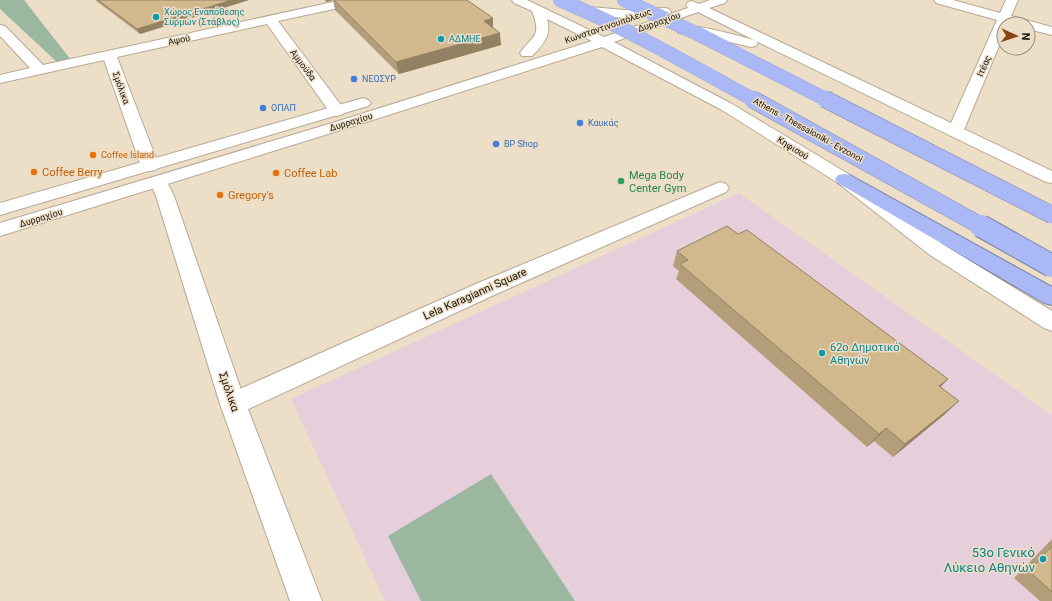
<svg xmlns="http://www.w3.org/2000/svg" width="1052" height="601" font-family="Roboto,sans-serif">
<rect width="100%" height="100%" fill="#ecdec7"/>
<polygon fill="#e6cfdb" points="739,193 1052,415 1052,601 385,601 291,399"/>
<g fill="#9bb7a0">
<polygon points="0,0 24,0 71,60 58,63 0,9"/>
<polygon points="491,474 575,601 421,601 388,536"/>
</g>
<g fill="none" stroke-linecap="round" stroke-linejoin="round">
<g stroke="#b6a993" stroke-width="2">
<polygon id="pedestrian" points="720,182 726,184 729,188 726,192 494,295 242,412 233,415 224,412 220,404 224,396 478,283"/>
</g>
<g stroke="#b6a993" stroke-width="2">
<g id="minor">
<polygon points="342,0 364,0 362,3 278,21 343,108 345,111 343,114 337,116 331,114 267,24 117,57 159,166 156,170 150,171 144,170 141,166 104,60 0,83 0,75 30,68 0,36 0,25 5,26 43,65"/>
<polygon points="934,0 953,0 1000,13 1006,0 1018,0 1011,16 1052,27 1052,35 1028,29 1028,24 1004,24 1004,34 963,132 961,135 955,137 949,135 947,132 997,20 936,3"/>
</g>
</g>
<g stroke="#b6a993" stroke-width="2">
<polygon id="tertiary" points="159,177 165,178 174,196 246,404 322,601 290,601 220,404 156,196 150,182 153,178"/>
</g>
<g stroke="#b6a993" stroke-width="2">
<g id="secondary">
<path d="M 512,0 L 527,0 L 604,37 L 665,16 L 625,18 L 578,14 L 574,13 L 572,10 L 574,7 L 578,6 L 625,10 L 665,8 L 669,9 L 671,12 L 670,14 L 688,8 L 686,5 L 688,2 L 692,1 L 699,4 L 710,0 L 727,0 L 725,3 L 709,8 L 1052,171 L 1052,183 L 1046,182 L 756,41 L 758,43 L 756,46 L 751,47 L 709,37 L 678,33 L 677,30 L 678,27 C 696,23 735,35 754,40 L 698,12 L 614,42 L 732,104 L 850,175 L 944,245 L 1052,311 L 1052,331 L 1044,328 L 930,255 L 838,183 L 722,110 L 602,47 L 354,126 L 0,236 L 0,223 L 342,120 L 592,41 L 547,19 C 552,35 543,45 532,56 L 522,56 L 520,53 C 533,35 542,37 532,11 L 514,3 Z"/>
<polygon points="363,98 368,100 371,103 368,106 0,215 0,203"/>
</g>
</g>
<g stroke="#7880a4" stroke-width="2">
<polygon id="motorway" points="844,174 850,175 1052,287 1052,305 1044,303 838,183 835,179 838,175"/>
</g>
<use href="#pedestrian" fill="#fff" fill-rule="evenodd"/>
<use href="#minor" fill="#fff" fill-rule="evenodd"/>
<use href="#tertiary" fill="#fff" fill-rule="evenodd"/>
<use href="#secondary" fill="#fff" fill-rule="evenodd"/>
<use href="#motorway" fill="#aab9f6" fill-rule="evenodd"/>
<g stroke="#7880a4" stroke-width="14" stroke-linecap="butt">
<g id="motorway-bridge-far2">
<path d="M 560,0 C 627,28 690,65 754,100"/>
<polyline points="624,0 700,35 827,100"/>
</g>
</g>
<g stroke="#7880a4" stroke-width="18" stroke-linecap="butt">
<g id="motorway-bridge-far1">
<polyline points="752,99 983,227"/>
<polyline points="825,99 1052,215"/>
</g>
</g>
<g stroke="#7880a4" stroke-width="24" stroke-linecap="butt">
<polyline id="motorway-bridge" points="981,226 1052,266"/>
</g>
<use href="#motorway-bridge-far2" stroke="#aab9f6" stroke-width="14"/>
<use href="#motorway-bridge-far1" stroke="#aab9f6" stroke-width="17"/>
<use href="#motorway-bridge" stroke="#aab9f6" stroke-width="22"/>
</g>
<g fill="#b49e79">
<polygon points="95,0 249,0 140,34"/>
<polygon points="325,0 467,0 493,28 501,45 399,74 335,10 333,0 326,2"/>
<polygon points="677,251 941,387 945,414 893,457 874,441 867,447 676,279 679,271 673,266"/>
<polygon points="1052,539 1052,601 1040,601 1014,578"/>
</g>
<g fill="#928163">
<polygon points="232,0 249,0 140,34 137,29"/>
<polygon points="326,0 333,0 326,2"/>
<polygon points="493,18 493,31 484,21"/>
<polygon points="500,33 501,45 399,74 396,62"/>
<polygon points="948,379 935,393 939,386"/>
<polygon points="959,401 945,414 893,457 905,444"/>
<polygon points="886,428 874,441 867,447 879,434"/>
</g>
<g fill="#d1b88d" stroke="#928163">
<polygon points="98,0 232,0 137,29"/>
<polygon points="334,0 467,0 493,18 484,21 500,33 396,62"/>
<polygon points="727,226 738,234 747,230 948,379 939,386 959,401 905,444 886,428 879,434 680,264 688,260 677,251"/>
<polygon points="1052,546 1052,592 1029,571"/>
</g>
<g fill="#0f9aa8" stroke="#ecdec7" stroke-width="1.5">
<circle cx="156" cy="17" r="4"/>
<circle cx="441" cy="39" r="4"/>
<circle cx="822" cy="353" r="4"/>
<circle cx="1043" cy="559" r="4"/>
</g>
<g fill="#3f7fe0" stroke="#ecdec7" stroke-width="1.5">
<circle cx="354" cy="79" r="4"/>
<circle cx="263" cy="108" r="4"/>
<circle cx="580" cy="123" r="4"/>
<circle cx="496" cy="144" r="4"/>
</g>
<g fill="#e8710a" stroke="#ecdec7" stroke-width="1.5">
<circle cx="93" cy="155" r="4"/>
<circle cx="34" cy="172" r="4"/>
<circle cx="276" cy="173" r="4"/>
<circle cx="220" cy="195" r="4"/>
</g>
<circle fill="#2e9e5b" stroke="#ecdec7" stroke-width="1.5" cx="621" cy="181" r="4"/>
<g text-anchor="middle" dominant-baseline="central" stroke-width="3" stroke-linejoin="round" paint-order="stroke">
<g font-size="9" fill="#0d838f" stroke="#ecdec7" text-anchor="start">
<text x="164" y="12">Χώρος Εναπόθεσης<tspan x="164" dy="10">Συρμών (Στάβλος)</tspan></text>
<text x="449" y="39">ΑΔΜΗΕ</text>
</g>
<g font-size="9" fill="#1a160d" stroke="#ecdec7">
<text transform="translate(659 22) rotate(-19)">Δυρραχίου</text>
<text transform="translate(608 26) rotate(-19)">Κωνσταντινουπόλεως</text>
<text transform="translate(179 40) rotate(-12)">Αψού</text>
<text transform="translate(303 65) rotate(53)">Αμμούδα</text>
<text transform="translate(984 66) rotate(-66)">Ιτέας</text>
<text transform="translate(121 88) rotate(70)">Σμόλικα</text>
<text transform="translate(351 122) rotate(-17)">Δυρραχίου</text>
<text transform="translate(808 130) rotate(29)">Athens - Thessaloniki - Evzonoi</text>
<text transform="translate(793 148) rotate(32)">Κηφισού</text>
<text transform="translate(41 218) rotate(-17)">Δυρραχίου</text>
</g>
<g font-size="9" fill="#366cbe" stroke="#ecdec7" text-anchor="start">
<text x="362" y="79">ΝΕΟΣΥΡ</text>
<text x="271" y="108">ΟΠΑΠ</text>
<text x="588" y="123">Καυκάς</text>
<text x="504" y="144">BP Shop</text>
</g>
<g font-size="9" fill="#c56008" stroke="#ecdec7" text-anchor="start">
<text x="101" y="155">Coffee Island</text>
</g>
<g font-size="11" fill="#c56008" stroke="#ecdec7" text-anchor="start">
<text x="42" y="172">Coffee Berry</text>
<text x="284" y="173">Coffee Lab</text>
<text x="228" y="195">Gregory's</text>
</g>
<g font-size="11" fill="#27864d" stroke="#ecdec7" text-anchor="start">
<text x="629" y="175">Mega Body<tspan x="629" dy="13">Center Gym</tspan></text>
</g>
<g font-size="11" fill="#1a160d" stroke="#ecdec7">
<text transform="translate(475 294) rotate(-24)">Lela Karagianni Square</text>
<text transform="translate(229 392) rotate(71)">Σμόλικα</text>
</g>
<g font-size="11" fill="#0d838f" stroke="#ecdec7" text-anchor="start">
<text x="830" y="347">62ο Δημοτικό<tspan x="830" dy="13">Αθηνών</tspan></text>
</g>
<g font-size="13" fill="#0d838f" stroke="#ecdec7" text-anchor="end">
<text x="1035" y="552">53ο Γενικό<tspan x="1035" dy="15">Λύκειο Αθηνών</tspan></text>
</g>
</g>
<g transform="translate(1016 36) rotate(93)"><circle r="19" fill="#ecdec7" stroke="#988e7d"/>
<path d="M0-3L7 15L0 10L-7 15Z" fill="#864313"/>
<text y="-6" font-size="11" font-weight="bold" text-anchor="middle" fill="#1a160d">N</text>
</g>
</svg>
